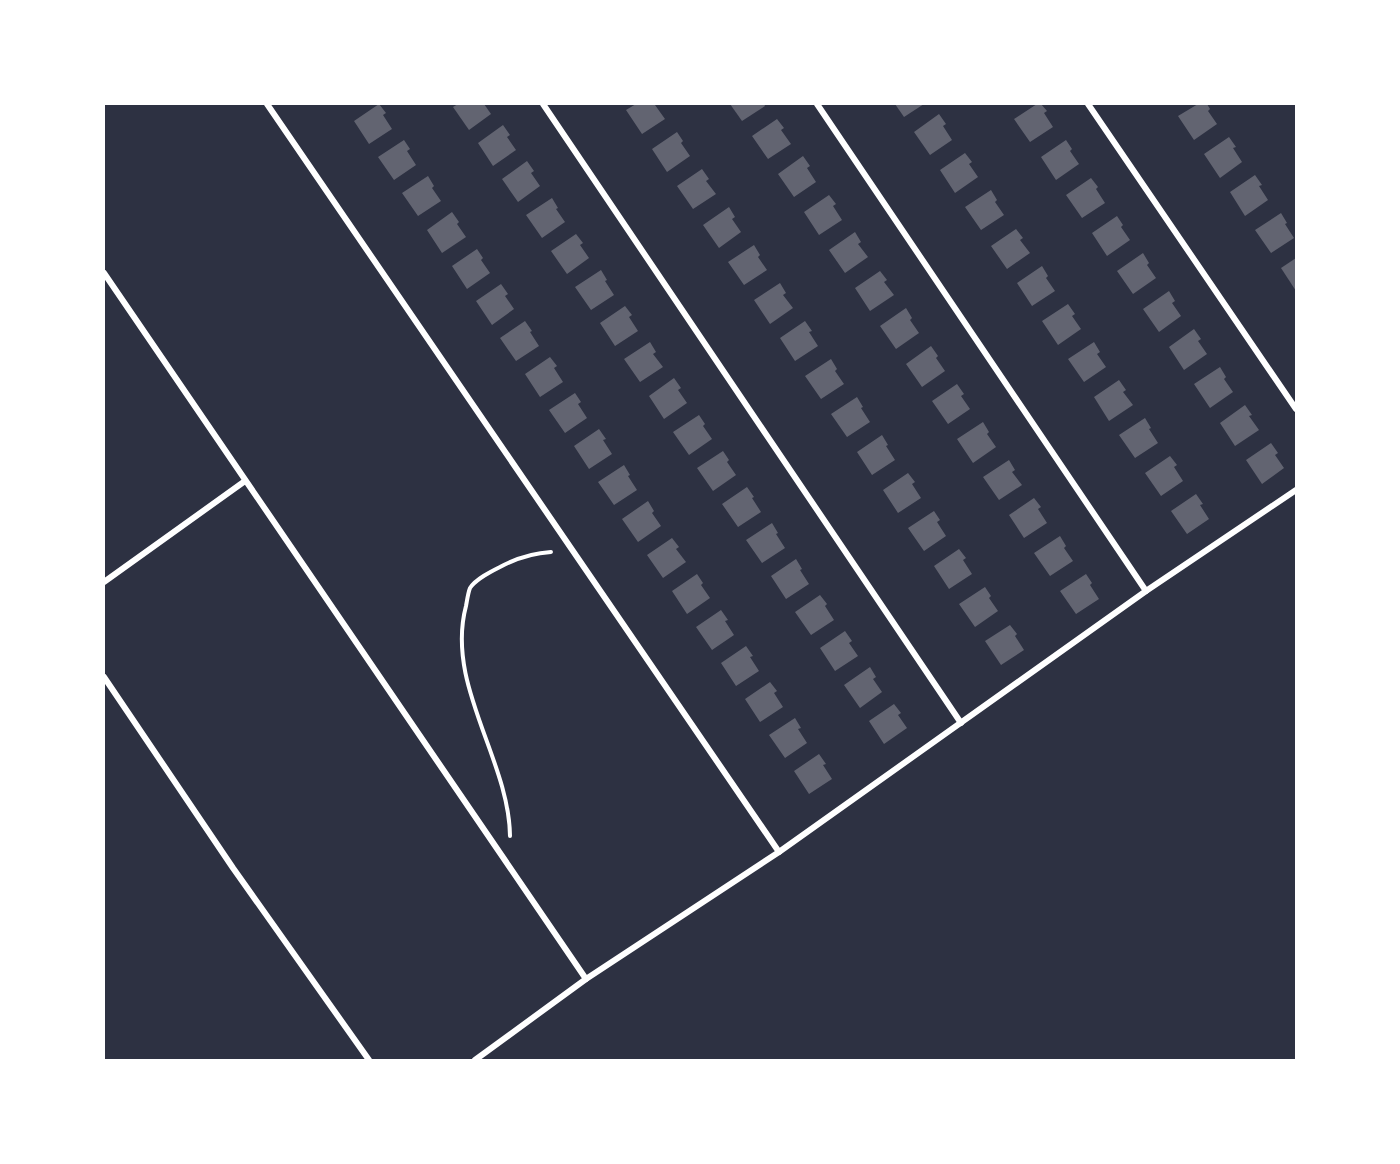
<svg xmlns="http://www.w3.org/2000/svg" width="1400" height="1164" font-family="Helvetica,sans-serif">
<rect width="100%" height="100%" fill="#2d3142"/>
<g fill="#626471">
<polygon points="379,104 386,113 383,115 392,129 369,144 354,121"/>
<polygon points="458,104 484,104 491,114 469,130 453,107"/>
<polygon points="636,104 658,104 655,105 665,119 642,134 626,110"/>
<polygon points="730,104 764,104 765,106 742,121"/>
<polygon points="895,104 924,104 904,117"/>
<polygon points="1037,104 1041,104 1047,111 1044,113 1053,127 1030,142 1014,119"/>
<polygon points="1198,104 1207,104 1210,109 1208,111 1217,124 1194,140 1178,116"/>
<polygon points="939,114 946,124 943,126 952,140 930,155 914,132"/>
<polygon points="777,119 784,128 781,130 791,144 768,159 752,136"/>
<polygon points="503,125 510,135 507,137 516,150 493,166 478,143"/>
<polygon points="677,132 683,141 681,143 690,156 667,172 652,149"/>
<polygon points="1229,137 1236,147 1233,148 1242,162 1220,178 1204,154"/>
<polygon points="404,140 410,149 407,151 416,165 394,180 378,157"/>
<polygon points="1066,140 1072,149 1070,151 1079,164 1056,180 1041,157"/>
<polygon points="965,153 972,162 969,164 978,177 955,193 940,170"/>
<polygon points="803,156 810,166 807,168 816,182 794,197 778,174"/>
<polygon points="527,161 534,171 531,173 540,186 518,202 502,179"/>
<polygon points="702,169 709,179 706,181 716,194 693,209 677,186"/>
<polygon points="1255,175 1262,185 1259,186 1268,200 1245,216 1230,192"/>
<polygon points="428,176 434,186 432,188 441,201 418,216 402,193"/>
<polygon points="1091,178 1098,187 1096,189 1105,203 1082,218 1066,195"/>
<polygon points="991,190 997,200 995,202 1004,215 981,230 965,207"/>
<polygon points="829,195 836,204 833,206 842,220 819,235 804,212"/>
<polygon points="552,198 558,208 556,209 565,222 542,238 526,215"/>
<polygon points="729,207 735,217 732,219 741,232 719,248 703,225"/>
<polygon points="452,212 459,222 457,224 466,237 442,253 427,230"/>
<polygon points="1281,213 1287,223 1285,224 1294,238 1271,253 1255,230"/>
<polygon points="1117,216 1123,225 1121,227 1130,240 1107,256 1092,233"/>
<polygon points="1016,229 1023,238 1020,240 1030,253 1007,269 991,246"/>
<polygon points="855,232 861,242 858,244 868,257 845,273 829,250"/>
<polygon points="576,234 583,243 580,245 589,258 567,274 551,251"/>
<polygon points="754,245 760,255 758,257 767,270 744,285 728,262"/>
<polygon points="477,249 483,258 481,260 490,273 467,289 452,266"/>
<polygon points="1143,253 1149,263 1147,265 1156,278 1133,294 1117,271"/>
<polygon points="1296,258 1296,291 1281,268"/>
<polygon points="1042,266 1048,276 1046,278 1055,291 1032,306 1017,283"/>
<polygon points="601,270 607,280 605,281 614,295 591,310 575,287"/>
<polygon points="880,271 887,280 884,282 894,295 870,311 855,288"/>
<polygon points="780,283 786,293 783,295 793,308 770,324 754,300"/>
<polygon points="501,284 508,294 505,296 514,309 492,325 476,301"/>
<polygon points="1169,291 1175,301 1172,303 1181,316 1159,332 1143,309"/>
<polygon points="1068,304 1075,314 1072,316 1081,329 1058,345 1042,321"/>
<polygon points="625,306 632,315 629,317 638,331 615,346 600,323"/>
<polygon points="906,308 912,318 910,320 919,333 896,349 880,326"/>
<polygon points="525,321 532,331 530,332 539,346 516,361 500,338"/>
<polygon points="805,321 812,331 809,332 818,346 795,361 780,338"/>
<polygon points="1194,329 1201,339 1198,341 1207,354 1184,370 1169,347"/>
<polygon points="650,342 656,352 653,354 663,367 640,382 624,359"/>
<polygon points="1094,342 1100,352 1097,354 1106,367 1084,382 1068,359"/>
<polygon points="931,346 938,356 936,358 945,371 922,387 906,364"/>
<polygon points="550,357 557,366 554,368 563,382 540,397 525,374"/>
<polygon points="831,359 837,369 835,371 844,384 821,399 805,376"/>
<polygon points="1220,367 1226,377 1224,379 1233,392 1210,408 1194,384"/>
<polygon points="674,378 681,388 678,390 687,403 664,419 649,396"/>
<polygon points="1119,380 1126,390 1123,392 1133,405 1109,421 1094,397"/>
<polygon points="957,384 964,394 961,396 970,409 948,424 932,401"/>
<polygon points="575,393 581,402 578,404 587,418 565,433 549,410"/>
<polygon points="857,397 863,407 861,408 870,422 847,437 831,414"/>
<polygon points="1245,405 1252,415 1249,416 1259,430 1235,446 1220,423"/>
<polygon points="699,415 705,424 703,426 712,439 689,455 673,432"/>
<polygon points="1145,418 1151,428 1149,429 1158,443 1135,458 1119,435"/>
<polygon points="983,422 989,432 987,434 996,447 973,463 957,439"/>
<polygon points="599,429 606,439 603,440 612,454 589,469 574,446"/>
<polygon points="882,435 888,445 886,446 895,460 872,475 857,452"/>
<polygon points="1271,443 1278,453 1275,455 1284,468 1262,484 1246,460"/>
<polygon points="723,451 729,460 727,462 736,475 713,491 697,468"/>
<polygon points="1170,456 1177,465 1174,467 1183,481 1161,496 1145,473"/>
<polygon points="1009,460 1015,470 1012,472 1022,485 999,500 983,477"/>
<polygon points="624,465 630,475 628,476 637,490 614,505 598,482"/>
<polygon points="908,473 915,482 912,484 921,498 898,513 883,490"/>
<polygon points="747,487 754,497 752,498 761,512 738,527 722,504"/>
<polygon points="1196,494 1203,504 1200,505 1209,519 1187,534 1171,511"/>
<polygon points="1034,498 1041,507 1038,509 1047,523 1024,538 1009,515"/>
<polygon points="648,501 654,511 652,513 661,526 638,542 622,519"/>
<polygon points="934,511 940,520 937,522 946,536 924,551 908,528"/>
<polygon points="772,523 778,533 776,534 785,548 762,563 746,540"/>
<polygon points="1060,536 1066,546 1064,548 1073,561 1050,576 1034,553"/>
<polygon points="672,538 679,547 676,549 686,562 663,578 647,555"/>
<polygon points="959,549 966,558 963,560 972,574 949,589 934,566"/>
<polygon points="796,559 802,569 800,570 809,584 786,599 771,576"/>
<polygon points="697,574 703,583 701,585 710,598 687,614 672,591"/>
<polygon points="1086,574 1092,583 1090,585 1099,599 1076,614 1060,591"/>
<polygon points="985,587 991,596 989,598 998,611 975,627 959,604"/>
<polygon points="820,595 827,604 825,606 834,620 811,635 795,612"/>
<polygon points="721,610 728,620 725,621 734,635 712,650 696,627"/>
<polygon points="1010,625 1017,634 1015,636 1024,650 1001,665 985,641"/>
<polygon points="845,631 852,641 849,643 858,656 835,671 820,648"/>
<polygon points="746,646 753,656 750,657 759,671 736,686 721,663"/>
<polygon points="870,667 876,677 873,679 882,692 860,708 844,685"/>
<polygon points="770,682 777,691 774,693 783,707 760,722 745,699"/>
<polygon points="894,704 901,713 898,715 907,728 884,744 869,721"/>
<polygon points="795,718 801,728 798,729 807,743 785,758 769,735"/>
<polygon points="819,754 826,764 823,765 832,779 809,794 794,771"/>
</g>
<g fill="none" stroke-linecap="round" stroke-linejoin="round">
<path stroke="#fff" stroke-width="4" d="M 510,836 C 509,759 445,685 466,606 C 467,601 468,593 470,588 C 476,579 490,572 500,567 C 515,559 533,553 551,552"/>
<g stroke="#fff" stroke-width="6">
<polyline points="267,104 779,852"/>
<polyline points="543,104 961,723"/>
<polyline points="817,104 1146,591"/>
<polyline points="1088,104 1296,409"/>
<polyline points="104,273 586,979"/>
<polyline points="104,582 245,481"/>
<polyline points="104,677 233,868 369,1060"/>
<polyline points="475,1060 586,979 779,852 1146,591 1296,490"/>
</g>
</g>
<rect width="1400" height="1164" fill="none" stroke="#ffffff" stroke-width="210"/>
</svg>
